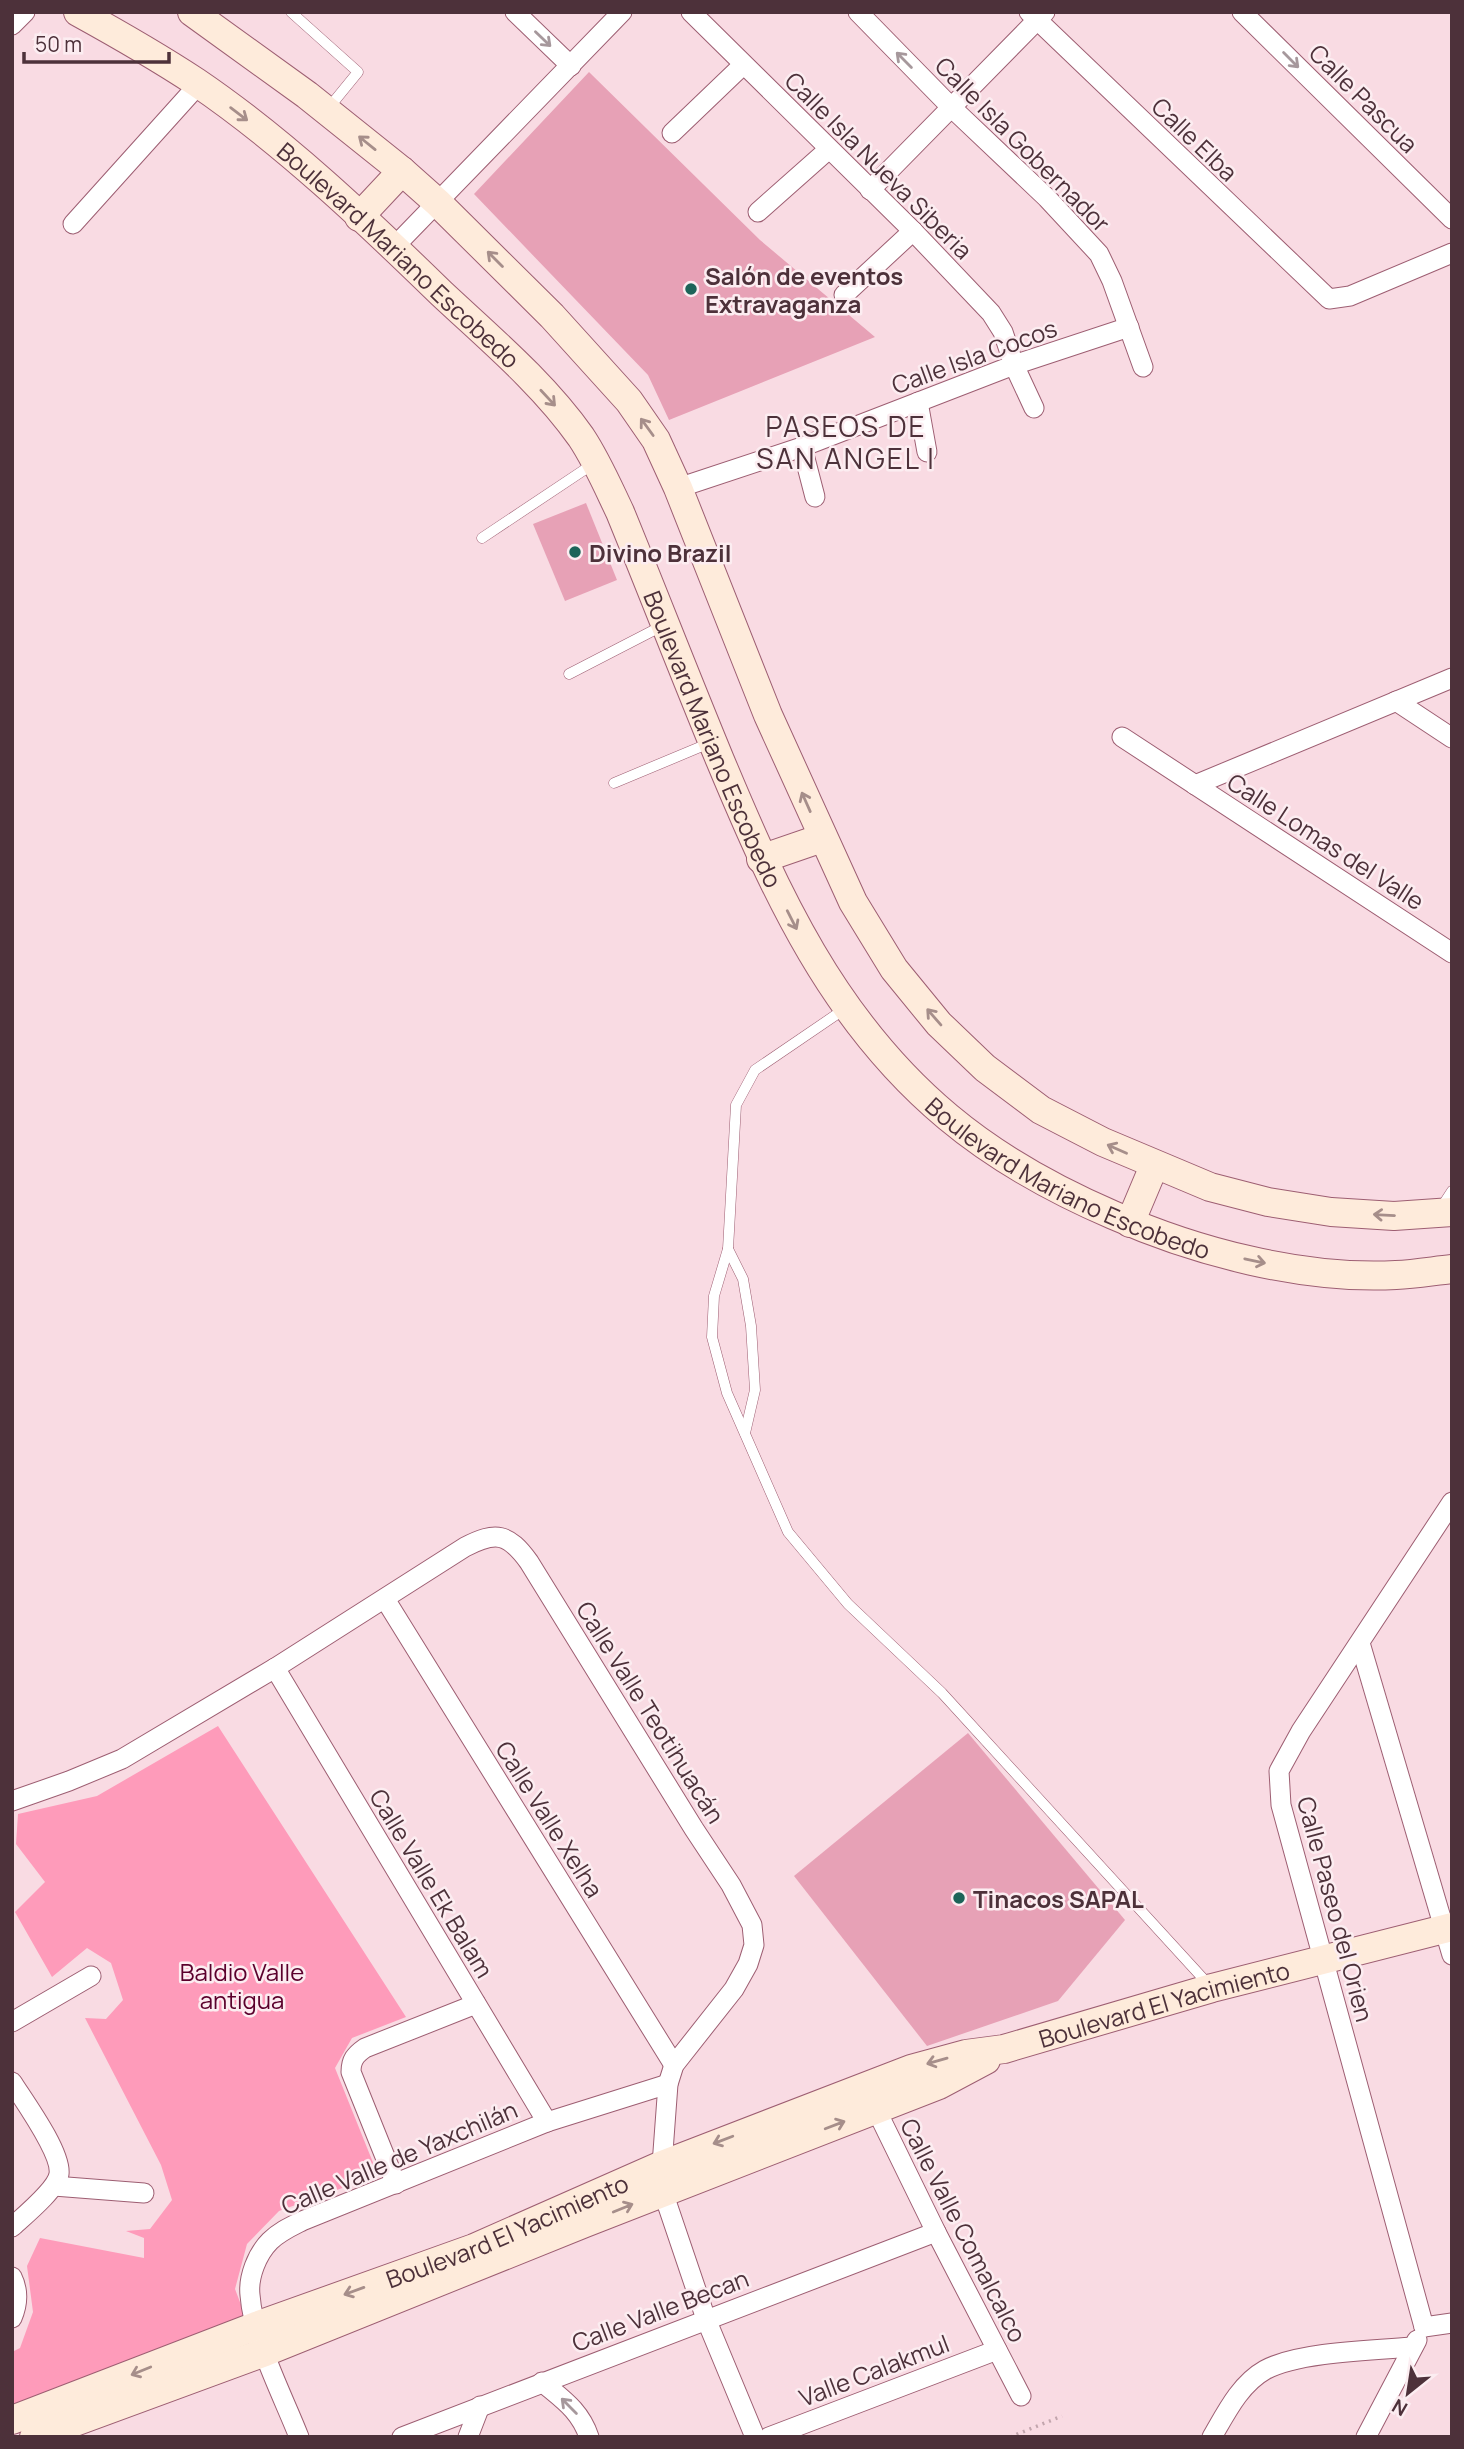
<svg xmlns="http://www.w3.org/2000/svg" width="1464" height="2449" font-family="Manrope,sans-serif">
<rect width="100%" height="100%" fill="#f9dbe3"/>
<polygon fill="#fe9bba" points="218,1726 406,2017 352,2038 335,2068 378,2175 279,2211 247,2244 235,2289 246,2318 12,2406 12,2352 20,2348 33,2312 27,2266 40,2238 144,2258 144,2238 126,2231 150,2229 172,2200 161,2165 85,2018 106,2019 123,2000 111,1963 87,1948 52,1977 15,1912 45,1882 16,1844 18,1814 97,1796"/>
<g fill="#e7a1b6">
<polygon points="589,72 760,240 875,337 669,420 648,375 474,194"/>
<polygon points="586,503 617,580 565,601 533,524"/>
<polygon points="968,1733 1125,1920 1058,2001 927,2046 794,1876"/>
</g>
<g fill="none" stroke-linecap="round" stroke-linejoin="round">
<g stroke="#9d5e72" stroke-width="11">
<g id="lane">
<polyline points="291,12 358,72 327,110"/>
<polyline points="482,538 593,464"/>
<polyline points="569,674 662,626"/>
<polyline points="614,783 712,742"/>
<polyline points="846,1008 755,1070 736,1105 728,1249 714,1296 712,1337 727,1393 788,1532 848,1604 942,1693 1209,1985"/>
<polyline points="1441,1208 1452,1191"/>
<polyline points="728,1249 743,1279 751,1326 755,1390 745,1433"/>
</g>
</g>
<g stroke="#9d5e72" stroke-width="21">
<g id="street">
<polyline points="515,12 571,66"/>
<polyline points="691,12 913,231 991,313 1003,332 1014,365 1034,408"/>
<polyline points="858,12 951,107 1047,198 1099,254 1112,281 1143,367"/>
<polyline points="1029,12 1329,299 1350,296 1452,253"/>
<polyline points="1242,12 1452,219"/>
<polyline points="12,25 25,12"/>
<polyline points="672,133 743,65"/>
<polyline points="870,190 1045,12"/>
<polyline points="758,212 829,149"/>
<polyline points="73,224 199,84"/>
<polyline points="394,247 622,12"/>
<polyline points="844,295 913,231"/>
<polyline points="918,402 927,452"/>
<polyline points="802,447 815,497"/>
<polyline points="678,488 802,447 1014,365 1129,327"/>
<polyline points="1396,701 1452,738"/>
<polyline points="1122,737 1452,953"/>
<polyline points="1195,785 1452,678"/>
<polyline points="385,1599 674,2065"/>
<polyline points="1360,1643 1452,1955"/>
<polyline points="275,1668 547,2122"/>
<path d="M 12,1801 L 69,1781 L 122,1759 L 275,1668 L 465,1547 C 496,1531 508,1533 529,1562 L 694,1829 L 731,1885 L 752,1925 L 754,1945 L 748,1964 L 734,1989 L 674,2065 L 668,2084 L 662,2165 L 663,2192 L 706,2319 L 755,2437"/>
<polyline points="12,2022 91,1976"/>
<path d="M 12,2082 C 24,2101 62,2153 59,2174 C 57,2189 24,2216 12,2227"/>
<polyline points="871,2099 936,2232 1021,2396"/>
<path d="M 396,2184 L 351,2072 C 351,2060 355,2055 365,2048 L 476,2004"/>
<polyline points="54,2186 144,2193"/>
<path d="M 12,2277 C 19,2291 18,2304 12,2318"/>
<polyline points="1424,2327 1281,1805 1279,1771 1301,1731 1452,1502"/>
<polyline points="1424,2327 1452,2323"/>
<path d="M 542,2382 C 562,2399 580,2410 589,2437"/>
<path d="M 299,2437 C 283,2396 253,2339 250,2295 C 248,2277 257,2254 270,2241 C 279,2232 290,2227 302,2221 L 547,2122 L 668,2084"/>
<polyline points="402,2437 936,2232"/>
<polyline points="468,2437 480,2406"/>
<polyline points="769,2437 997,2350"/>
<path d="M 1212,2437 C 1226,2413 1240,2384 1265,2370 C 1297,2352 1375,2350 1413,2347"/>
<polyline points="1366,2437 1417,2340"/>
</g>
</g>
<g stroke="#9d5e72" stroke-width="30">
<g id="secondary">
<path id="s1" d="M 78,12 C 118,34 158,57 196,82 C 283,141 366,220 441,293 C 489,338 543,383 581,437 C 597,461 608,487 620,512 C 654,595 686,678 720,760 C 776,894 833,1021 948,1117 C 997,1158 1055,1190 1113,1215 C 1196,1252 1304,1280 1396,1275 C 1415,1274 1433,1271 1452,1269"/>
<polyline points="192,12 307,95 402,171 438,203 552,316 629,401 656,440 678,488 768,715 853,902 894,969 939,1024 985,1068 1041,1110 1103,1142 1210,1187 1268,1202 1331,1212 1394,1216 1452,1212"/>
<polyline points="359,217 402,171"/>
<polyline points="761,859 822,838"/>
<polyline points="1130,1223 1154,1166"/>
<path id="s2" d="M 12,2420 L 256,2326 L 474,2248 L 662,2165 L 911,2069 L 966,2054 L 1004,2049 L 1212,1988 L 1452,1927"/>
<polyline points="34,2437 265,2352 585,2223 939,2085 986,2060"/>
</g>
</g>
<polyline stroke="#c2a5ad" stroke-width="3.5" stroke-dasharray="2 5" stroke-linecap="butt" points="1010,2437 1062,2416"/>
<use href="#lane" stroke="#fff" stroke-width="10"/>
<use href="#street" stroke="#fff" stroke-width="19"/>
<use href="#secondary" stroke="#feebdb" stroke-width="28"/>
</g>
<defs><path id="oneway-shaft" d="M-6 0H5M1.5-3L5.5 0L1.5 3" fill="none" stroke-width="1.6" stroke-linecap="round" stroke-linejoin="round" transform="scale(1.75)"/></defs>
<g stroke="#a6989c">
<use href="#oneway-shaft" transform="translate(543 39) rotate(44)"/>
<use href="#oneway-shaft" transform="translate(904 60) rotate(-135)"/>
<use href="#oneway-shaft" transform="translate(1291 60) rotate(45)"/>
<use href="#oneway-shaft" transform="translate(569 2406) rotate(-135)"/>
</g>
<g stroke="#a68e8a">
<use href="#oneway-shaft" transform="translate(239 114) rotate(37)"/>
<use href="#oneway-shaft" transform="translate(367 143) rotate(-141)"/>
<use href="#oneway-shaft" transform="translate(495 259) rotate(-135)"/>
<use href="#oneway-shaft" transform="translate(548 398) rotate(47)"/>
<use href="#oneway-shaft" transform="translate(647 427) rotate(-126)"/>
<use href="#oneway-shaft" transform="translate(806 802) rotate(-114)"/>
<use href="#oneway-shaft" transform="translate(792 920) rotate(63)"/>
<use href="#oneway-shaft" transform="translate(934 1017) rotate(-131)"/>
<use href="#oneway-shaft" transform="translate(1117 1149) rotate(-156)"/>
<use href="#oneway-shaft" transform="translate(1384 1215) rotate(-177)"/>
<use href="#oneway-shaft" transform="translate(1255 1261) rotate(12)"/>
<use href="#oneway-shaft" transform="translate(937 2061) rotate(164)"/>
<use href="#oneway-shaft" transform="translate(835 2125) rotate(-21)"/>
<use href="#oneway-shaft" transform="translate(723 2140) rotate(159)"/>
<use href="#oneway-shaft" transform="translate(623 2208) rotate(-22)"/>
<use href="#oneway-shaft" transform="translate(354 2291) rotate(160)"/>
<use href="#oneway-shaft" transform="translate(141 2371) rotate(158)"/>
</g>
<g fill="#1d6459" stroke="#fcedf1" stroke-width="2.5">
<circle cx="691" cy="289" r="7"/>
<circle cx="575" cy="552" r="7"/>
<circle cx="959" cy="1898" r="7"/>
</g>
<g text-anchor="middle" dominant-baseline="central" stroke-width="5" stroke-linejoin="round" paint-order="stroke">
<g font-size="24" fill="#4d313a" stroke="#fcedf1">
<text transform="translate(1364 98) rotate(45)">Calle Pascua</text>
<text transform="translate(1195 139) rotate(44)">Calle Elba</text>
<text transform="translate(1023 144) rotate(45)">Calle Isla Gobernador</text>
<text transform="translate(879 165) rotate(45)">Calle Isla Nueva Siberia</text>
<text stroke="none"><textPath href="#s1" startOffset="404">Boulevard Mariano Escobedo</textPath></text>
<text transform="translate(974 356) rotate(-20)">Calle Isla Cocos</text>
<text stroke="none"><textPath href="#s1" startOffset="992">Boulevard Mariano Escobedo</textPath></text>
<text transform="translate(1326 841) rotate(33)">Calle Lomas del Valle</text>
<text stroke="none"><textPath href="#s1" startOffset="1578">Boulevard Mariano Escobedo</textPath></text>
<text transform="translate(651 1712) rotate(58)">Calle Valle Teotihuacán</text>
<text transform="translate(550 1819) rotate(58)">Calle Valle Xelha</text>
<text transform="translate(432 1883) rotate(59)">Calle Valle Ek Balam</text>
<text transform="translate(1336 1909) rotate(75)">Calle Paseo del Orien</text>
<text stroke="none"><textPath href="#s2" startOffset="1227">Boulevard El Yacimiento</textPath></text>
<text transform="translate(399 2157) rotate(-23)">Calle Valle de Yaxchilán</text>
<text stroke="none"><textPath href="#s2" startOffset="530">Boulevard El Yacimiento</textPath></text>
<text transform="translate(964 2230) rotate(63)">Calle Valle Comalcalco</text>
<text transform="translate(660 2310) rotate(-21)">Calle Valle Becan</text>
<text transform="translate(874 2370) rotate(-21)">Valle Calakmul</text>
</g>
<g font-size="24" font-weight="bold" fill="#4d313a" stroke="#fcedf1" text-anchor="start">
<text x="705" y="275">Salón de eventos<tspan x="705" dy="28">Extravaganza</tspan></text>
<text x="589" y="552">Divino Brazil</text>
<text x="973" y="1898">Tinacos SAPAL</text>
</g>
<g font-size="24" fill="#5b002c" stroke="#fcedf1">
<text x="242" y="1971">Baldio Valle<tspan x="242" dy="28">antigua</tspan></text>
</g>
<g font-size="28" letter-spacing="2" fill="#4d313a" stroke="#fcedf1">
<text x="846" y="426">PASEOS DE<tspan x="846" dy="32">SAN ANGEL I</tspan></text>
</g>
</g>
<rect width="1464" height="2449" fill="none" stroke="#4d313a" stroke-width="28"/>
<g transform="translate(1408 2393) rotate(210)" stroke="#fcedf1" stroke-width="5" paint-order="stroke">
<path d="M0-5L12 26L0 18L-12 26Z" fill="#4d313a"/>
<text y="-10" font-size="19" font-weight="bold" text-anchor="middle" fill="#4d313a">N</text>
</g>
<path d="M24 52v10h145v-10" fill="none" stroke="#4d313a" stroke-width="3.5"/>
<text x="35" y="52" font-size="21" fill="#4d313a" stroke="#fcedf1" stroke-width="5" paint-order="stroke">50 m</text>
</svg>
